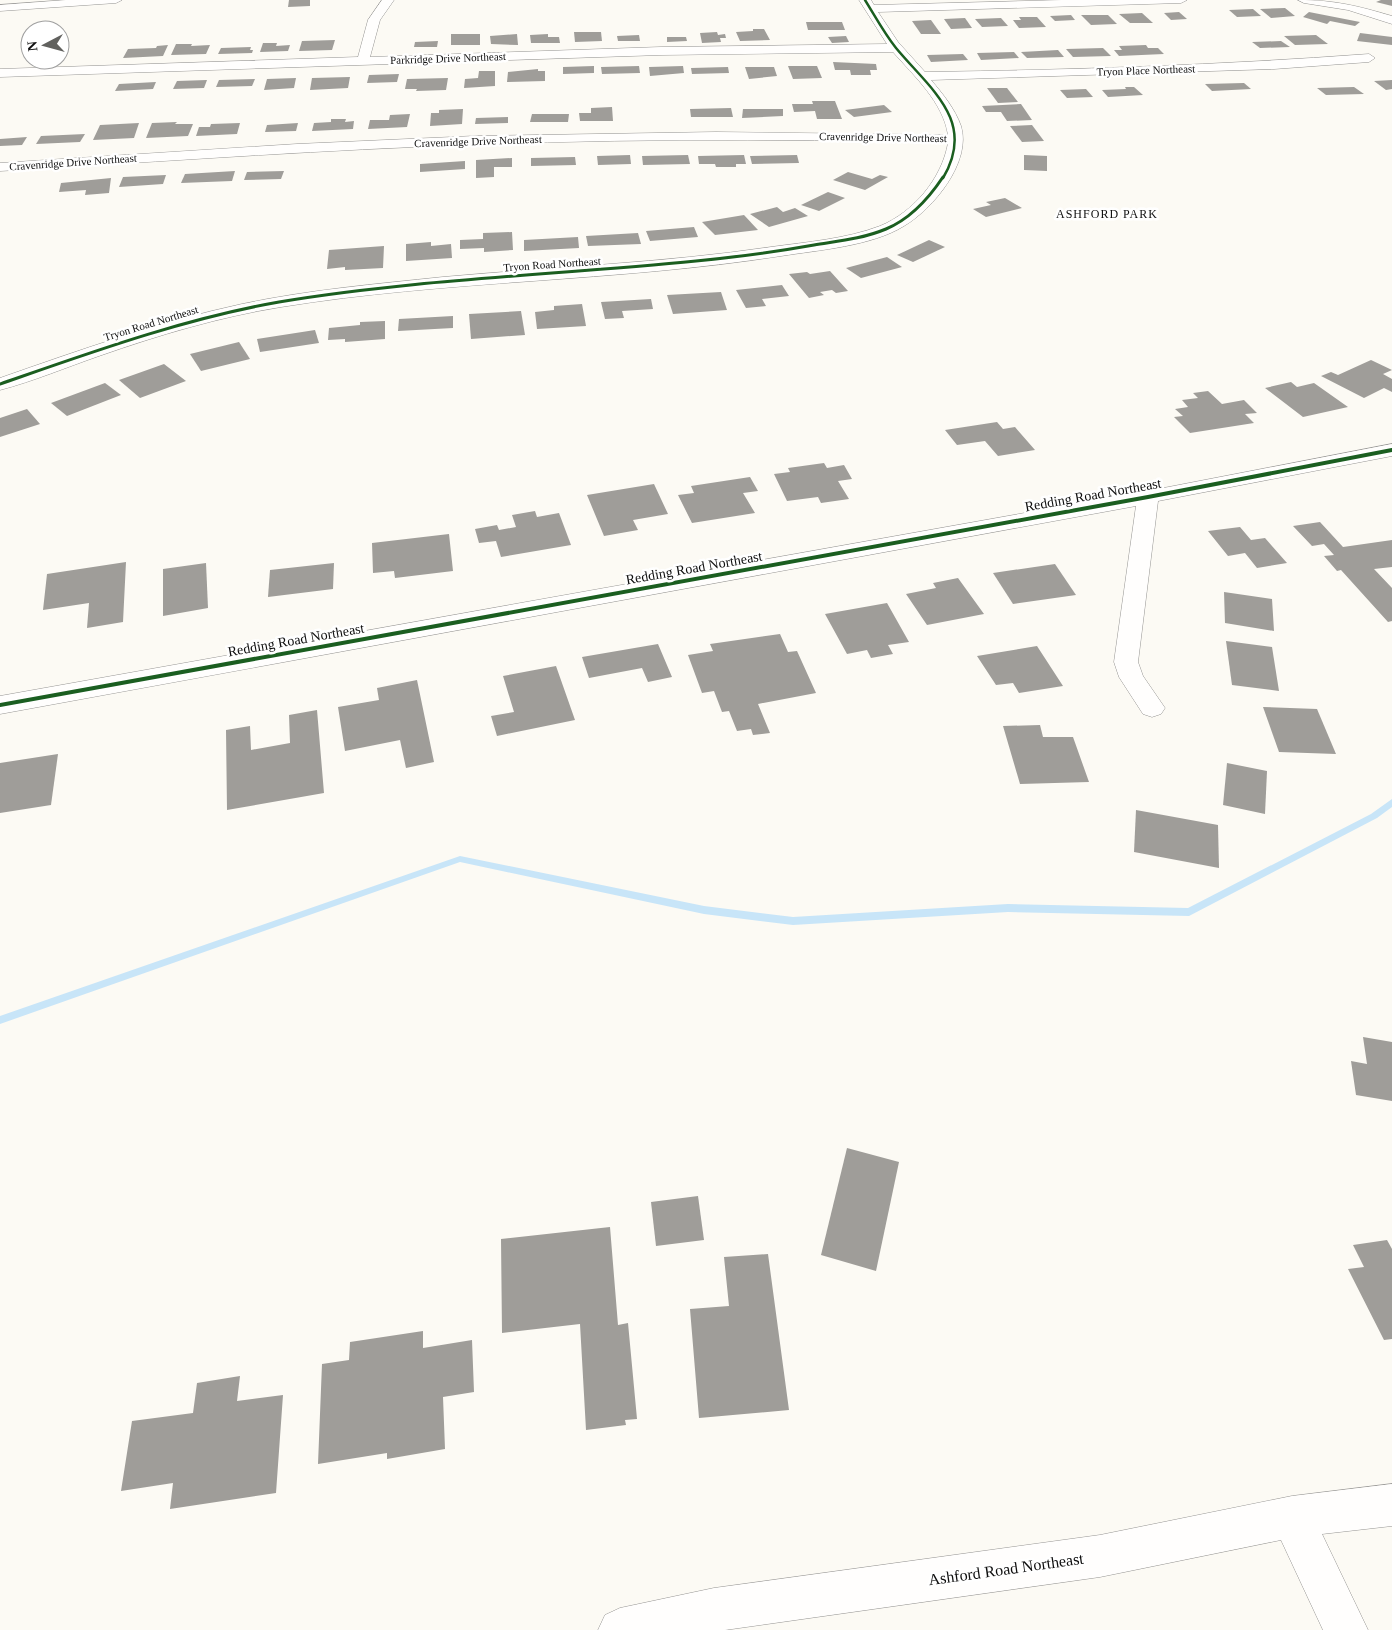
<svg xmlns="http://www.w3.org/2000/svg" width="1392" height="1630" font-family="'Times New Roman',serif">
<rect width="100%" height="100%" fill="#fcfaf4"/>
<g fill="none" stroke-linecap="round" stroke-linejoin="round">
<polygon fill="#c8e5f8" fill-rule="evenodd" points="1392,799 1392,807 1377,818 1189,916 1008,912 793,925 704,914 460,862 0,1024 0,1016 460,856 704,906 793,917 1008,904 1188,908 1371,814"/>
</g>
<g fill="#9f9d99">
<polygon points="289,0 310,0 310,6 288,7"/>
<polygon points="1381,0 1392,0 1392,6 1376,2"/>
<polygon points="1285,8 1295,16 1271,18 1260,9"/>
<polygon points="1253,9 1261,16 1237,17 1229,10"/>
<polygon points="1179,12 1187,19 1171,20 1164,13"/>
<polygon points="1309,12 1360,22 1355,26 1330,21 1327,24 1303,17"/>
<polygon points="1142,13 1153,23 1130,23 1119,14"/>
<polygon points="1071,15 1075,20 1055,21 1050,16"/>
<polygon points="1081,15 1108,15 1117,24 1091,25"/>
<polygon points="1019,17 1037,17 1046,27 1019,28 1013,20 1021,20"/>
<polygon points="965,18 972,28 951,29 944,19"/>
<polygon points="1001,18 1008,26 982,27 975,19"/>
<polygon points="931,20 941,34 921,34 912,21"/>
<polygon points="806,22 842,22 845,30 808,30"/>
<polygon points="753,29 764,29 770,40 740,41 736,32 753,31"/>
<polygon points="574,32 601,32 602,41 575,42"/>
<polygon points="717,32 718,35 725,34 726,38 720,38 721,42 702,43 700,33"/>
<polygon points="1360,33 1392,37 1392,45 1357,41"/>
<rect x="451" y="34" width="29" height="11"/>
<polygon points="517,34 518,45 491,44 490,36"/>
<polygon points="548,34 548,37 559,37 560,43 531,43 530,35"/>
<polygon points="639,35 640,41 618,41 617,36"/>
<polygon points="1316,35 1328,44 1295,45 1284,36"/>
<polygon points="846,36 849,42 832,43 828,37"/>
<polygon points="667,37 686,37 687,41 667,42"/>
<polygon points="335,40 332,50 299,51 302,41"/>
<polygon points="438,41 437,47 414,47 415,42"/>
<polygon points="1281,41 1290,47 1260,48 1252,42"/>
<polygon points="263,43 277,43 276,46 290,45 288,51 260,52"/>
<polygon points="176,44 192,44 191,46 210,45 206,54 171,55"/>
<polygon points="168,45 163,56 123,58 128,49 156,48 157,46"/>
<polygon points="1146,45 1148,48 1158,48 1164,54 1119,56 1114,50 1122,50 1119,46"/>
<polygon points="251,47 250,50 253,50 252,53 218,54 221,48"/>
<polygon points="1103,48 1111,56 1073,57 1066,49"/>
<polygon points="1058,50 1064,57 1027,58 1021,52"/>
<polygon points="1014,52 1019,58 981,60 977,53"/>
<polygon points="963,54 968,60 931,62 927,55"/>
<polygon points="833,62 876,64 877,70 870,70 871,75 851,75 850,70 835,70"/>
<polygon points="594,66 594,73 563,74 563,67"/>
<polygon points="639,66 640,73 602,74 601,67"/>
<polygon points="683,66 684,73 650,76 649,67"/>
<polygon points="788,66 817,66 822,78 793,79"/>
<polygon points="728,67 729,73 692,74 691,68"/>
<polygon points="745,67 774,67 777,76 749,79"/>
<polygon points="538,69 538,71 545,71 545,81 507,82 508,72"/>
<polygon points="479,71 495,71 495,86 464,88 465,79 478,78"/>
<polygon points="399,74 397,82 367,83 369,75"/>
<polygon points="350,77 348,88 310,90 312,78"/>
<polygon points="296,78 294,88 264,90 267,79"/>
<polygon points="448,78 446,90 416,91 417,89 405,89 407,79"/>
<polygon points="255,79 252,86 216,87 219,80"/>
<polygon points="207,80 204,88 173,89 177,81"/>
<polygon points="1392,80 1392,89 1386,90 1374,81"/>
<polygon points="156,82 153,89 115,91 119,84"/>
<polygon points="1244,83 1251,89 1212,91 1205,84"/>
<polygon points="1125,87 1134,87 1143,95 1108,97 1102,90 1126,89"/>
<polygon points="1354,87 1364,94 1326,95 1317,88"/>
<polygon points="987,88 1007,88 1018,102 998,103"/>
<polygon points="1086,89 1093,97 1067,98 1060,90"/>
<polygon points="812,101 835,101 842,119 817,119 815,111 794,112 792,104 813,104"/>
<polygon points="1021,104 1032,120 1007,121 1001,112 986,112 982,106"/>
<polygon points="884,105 892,112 854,117 845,110"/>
<polygon points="612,107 613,121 580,121 579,113 591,113 591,108"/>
<polygon points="731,108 733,117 691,117 690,109"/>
<polygon points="463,109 462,124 430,126 431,113 439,113 439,110"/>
<polygon points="743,109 783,109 783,116 742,118"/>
<polygon points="410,114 407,127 368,129 370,120 389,120 390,115"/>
<polygon points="532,114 569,114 568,122 530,122"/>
<polygon points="508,117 508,123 475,124 476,118"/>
<polygon points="331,119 346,119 345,122 354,121 353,129 312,131 314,123 331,122"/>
<polygon points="177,122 175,124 193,124 188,136 146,138 152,123"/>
<polygon points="139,123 134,138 93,140 100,125"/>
<polygon points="240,123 237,134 196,136 199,127 210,127 211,124"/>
<polygon points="298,123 296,131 265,132 267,125"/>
<polygon points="1032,125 1044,141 1022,142 1010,126"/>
<polygon points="85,134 80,142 36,144 41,136"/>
<polygon points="27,137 22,145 0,146 0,139"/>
<polygon points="630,155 631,164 598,165 597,156"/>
<polygon points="688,155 690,164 643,165 642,156"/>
<polygon points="744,155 746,164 736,164 736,167 716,167 715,164 699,164 698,156"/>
<polygon points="797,155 799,163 752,164 750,156"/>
<polygon points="1024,155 1047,156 1047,171 1024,170"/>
<polygon points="575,157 576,165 531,166 531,158"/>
<polygon points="512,158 512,167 494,167 494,177 476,178 476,160"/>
<polygon points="465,161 465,169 420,172 420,164"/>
<polygon points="235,171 232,181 181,183 185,174"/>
<polygon points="284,171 281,179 244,180 247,172"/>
<polygon points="848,172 872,179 880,175 888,177 865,190 833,180"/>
<polygon points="166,175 163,184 119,187 123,177"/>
<polygon points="111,178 109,193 85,195 86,190 59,192 61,183"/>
<polygon points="828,192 845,198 819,211 801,205"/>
<polygon points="1005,198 1022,208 986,217 973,209 991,205 986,202"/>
<polygon points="777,207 783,212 795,208 808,216 769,227 750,214"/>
<polygon points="744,215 758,230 715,235 702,222"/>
<polygon points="694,227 698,237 650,241 646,231"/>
<polygon points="512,232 513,250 484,252 484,248 460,249 460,240 483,239 483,233"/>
<polygon points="638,233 641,244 588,246 586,236"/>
<polygon points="578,237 579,248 524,251 524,240"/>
<polygon points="929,240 945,247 913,262 897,255"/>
<polygon points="431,242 431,246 451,244 452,258 406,261 406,244"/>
<polygon points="384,246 383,268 345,270 345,267 327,269 329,250"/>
<polygon points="887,257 902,267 861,278 846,268"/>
<polygon points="830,271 848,291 836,293 832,290 820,292 824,295 809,298 789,274 807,272 810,274"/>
<polygon points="782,285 789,296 762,299 766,306 746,308 736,290"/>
<polygon points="721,292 727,310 673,314 667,295"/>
<polygon points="651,299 653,309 622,311 624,318 605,319 601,302"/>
<polygon points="582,304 586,326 537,329 535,312 554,310 554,306"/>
<polygon points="521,311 525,335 471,339 469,314"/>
<polygon points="453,316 453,328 398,331 399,319"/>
<polygon points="385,321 385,339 345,342 345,339 328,340 329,328 360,325 360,322"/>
<polygon points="315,330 319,343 260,352 257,339"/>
<polygon points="239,342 250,359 201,371 190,354"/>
<polygon points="1371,360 1392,370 1383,374 1392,379 1392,392 1384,388 1364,398 1321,376 1331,372 1338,375"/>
<polygon points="164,364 186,381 140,398 119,380"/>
<polygon points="1291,382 1297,387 1314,383 1348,407 1303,417 1265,388"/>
<polygon points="105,383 121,395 67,416 51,403"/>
<polygon points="1208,391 1222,404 1244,400 1257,413 1245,414 1254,423 1190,433 1174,417 1183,416 1175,409 1188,407 1182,400 1198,398 1193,393"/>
<polygon points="27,409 40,424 0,437 0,418"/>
<polygon points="997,422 1003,429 1015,427 1035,450 998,456 985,441 957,445 945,430"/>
<polygon points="824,463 827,468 844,465 852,479 838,481 849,499 821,503 818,497 787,501 774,474 790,472 788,468"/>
<polygon points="750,477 758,491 743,493 755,513 692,523 678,495 694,493 691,486"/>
<polygon points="654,484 668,514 633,520 638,530 604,536 587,495"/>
<polygon points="535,511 537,517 559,513 571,545 501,557 496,541 479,543 475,529 497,525 499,530 516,527 512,515"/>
<polygon points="1320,522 1343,547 1392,540 1392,567 1374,569 1392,588 1392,621 1388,622 1341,570 1337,571 1324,556 1334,555 1324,544 1312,546 1293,526"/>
<polygon points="1240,527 1251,540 1265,538 1287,563 1257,568 1245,553 1228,556 1208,531"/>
<polygon points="449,534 453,571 395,578 394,571 373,573 372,543"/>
<polygon points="126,562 123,622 87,628 89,603 43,610 47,574"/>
<polygon points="206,563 208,608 163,616 163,569"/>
<polygon points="334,563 333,589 268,597 270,570"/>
<polygon points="1055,564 1076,595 1013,604 993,573"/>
<polygon points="958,578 984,614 927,625 906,594 936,588 933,583"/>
<polygon points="1224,592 1272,599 1274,631 1225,623"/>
<polygon points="887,603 909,642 888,645 893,654 871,658 867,650 847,654 825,614"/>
<polygon points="780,634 788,652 797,651 816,693 758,704 770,733 753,735 751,729 737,731 729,711 722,712 714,691 702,693 688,655 713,651 710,644"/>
<polygon points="1226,641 1272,647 1279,691 1232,685"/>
<polygon points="658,644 672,677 648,682 642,668 589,678 582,657"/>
<polygon points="1037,646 1063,686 1019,693 1013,683 996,685 977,656"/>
<polygon points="556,666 575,720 497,736 491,716 514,712 503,676"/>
<polygon points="417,680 434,762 406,768 400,740 345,751 338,707 379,700 377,688"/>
<polygon points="1263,707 1317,709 1336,754 1279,752"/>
<polygon points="317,710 324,793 227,810 226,730 250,726 251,750 290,743 289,715"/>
<polygon points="1040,725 1043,737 1073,737 1089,782 1020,784 1003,726"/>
<polygon points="58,754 51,805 0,813 0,763"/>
<polygon points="1227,763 1267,771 1265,814 1223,805"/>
<polygon points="1136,810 1218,825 1219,868 1134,852"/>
<polygon points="1363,1037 1392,1042 1392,1101 1356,1095 1351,1061 1367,1064"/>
<polygon points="847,1148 899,1162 876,1271 821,1255"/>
<polygon points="698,1196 704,1240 656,1246 651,1202"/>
<polygon points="610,1227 618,1325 628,1323 637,1419 625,1420 626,1425 586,1430 580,1324 502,1333 501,1239"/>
<polygon points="1387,1240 1392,1249 1392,1339 1384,1340 1348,1269 1364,1267 1353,1245"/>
<polygon points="768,1254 789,1410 699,1418 690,1309 729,1306 724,1257"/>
<polygon points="423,1331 423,1348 472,1340 474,1392 443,1397 445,1449 387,1459 387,1453 318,1464 322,1364 349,1360 350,1342"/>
<polygon points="240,1376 237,1401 283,1395 276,1493 170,1509 173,1483 121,1491 132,1421 193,1413 197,1383"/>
</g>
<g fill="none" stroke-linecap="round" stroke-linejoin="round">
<g stroke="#959492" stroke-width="1">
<g id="minor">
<polygon points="66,0 122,0 116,3 0,11 0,5"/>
<path d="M 382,0 L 394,0 L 380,20 L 370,57 L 661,47 L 887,44 L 859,0 L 871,0 L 874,5 L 1062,0 L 1187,0 L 1181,3 L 878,12 L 898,42 L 925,72 C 1073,70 1221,65 1369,54 L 1375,58 L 1369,62 L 1274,69 L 931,80 C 943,94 955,109 961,126 C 972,162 933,209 904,226 C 872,246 819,250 781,256 C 615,282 447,280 281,307 C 219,317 159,335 99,356 C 67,367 34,381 0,390 L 0,378 C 80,350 159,322 242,304 C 308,290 376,284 443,277 C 552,267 663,263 771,247 C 807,242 846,239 880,226 C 914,212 942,178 948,143 C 770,138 592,139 414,147 C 276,153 138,163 0,171 L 0,163 L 297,144 L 475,136 L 716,132 L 948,135 C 943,102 914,76 893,52 L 661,55 L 0,77 L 0,69 L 358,57 L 368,20 Z"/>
<path d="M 1298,0 C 1335,0 1358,6 1392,16 L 1392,24 L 1348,10 L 1304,3 Z"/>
<polygon points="1392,444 1392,456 1158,501 1138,662 1143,676 1165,708 1161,714 1152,717 1143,714 1119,677 1114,662 1136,506 0,714 0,696 1148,491"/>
<polygon points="1392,1484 1392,1526 1322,1534 1368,1630 1323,1630 1281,1540 1100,1577 725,1630 598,1630 605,1615 620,1608 714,1588 1100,1535 1292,1496"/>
</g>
</g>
<use href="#minor" fill="#fffefd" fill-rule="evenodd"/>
<g stroke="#fff" stroke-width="4">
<path id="cycleway-far2" d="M 865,0 C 875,16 884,33 896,48 C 930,89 977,121 943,178"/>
</g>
<g stroke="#fff" stroke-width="5">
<path id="cycleway-far1" d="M 0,384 C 92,352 183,319 279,302 C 417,279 557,275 696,261 C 736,257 775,252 814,245 C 838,241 862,239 886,229 C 910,219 929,198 943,177"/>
</g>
<g stroke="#fff" stroke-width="6">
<polyline id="cycleway" points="0,705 1148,497 1392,450"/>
</g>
<use href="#cycleway-far2" stroke="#1b5e20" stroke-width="2.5"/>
<use href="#cycleway-far1" stroke="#1b5e20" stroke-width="3"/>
<use href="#cycleway" stroke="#1b5e20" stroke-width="4"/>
</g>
<g text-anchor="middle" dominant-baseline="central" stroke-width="5" stroke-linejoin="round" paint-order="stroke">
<g font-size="11" fill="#0e0e0e" stroke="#fff">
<text transform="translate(448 58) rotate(-2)">Parkridge Drive Northeast</text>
<text transform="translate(1146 70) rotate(-2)">Tryon Place Northeast</text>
<text transform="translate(883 137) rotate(1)">Cravenridge Drive Northeast</text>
<text transform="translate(478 141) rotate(-2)">Cravenridge Drive Northeast</text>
<text transform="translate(73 162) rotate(-4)">Cravenridge Drive Northeast</text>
<text transform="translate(552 264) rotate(-4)">Tryon Road Northeast</text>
<text transform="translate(151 323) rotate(-17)">Tryon Road Northeast</text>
</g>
<g font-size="12" letter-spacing="1" fill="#0e0e0e" stroke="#fff">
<text x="1107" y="214">ASHFORD PARK</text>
</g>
<g font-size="14" fill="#0e0e0e" stroke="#fff">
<text transform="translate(1093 495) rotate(-10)">Redding Road Northeast</text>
<text transform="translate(694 568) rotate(-10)">Redding Road Northeast</text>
<text transform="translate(296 640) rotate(-10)">Redding Road Northeast</text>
</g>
<g font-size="16" fill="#0e0e0e" stroke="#fff">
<text transform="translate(1006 1569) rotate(-8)">Ashford Road Northeast</text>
</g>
</g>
<g transform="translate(45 45) rotate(264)"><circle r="24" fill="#ffffff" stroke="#9f9f9f"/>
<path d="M0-4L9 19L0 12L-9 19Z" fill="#61615e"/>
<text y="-8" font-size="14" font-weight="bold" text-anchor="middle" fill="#0e0e0e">N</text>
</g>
</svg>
